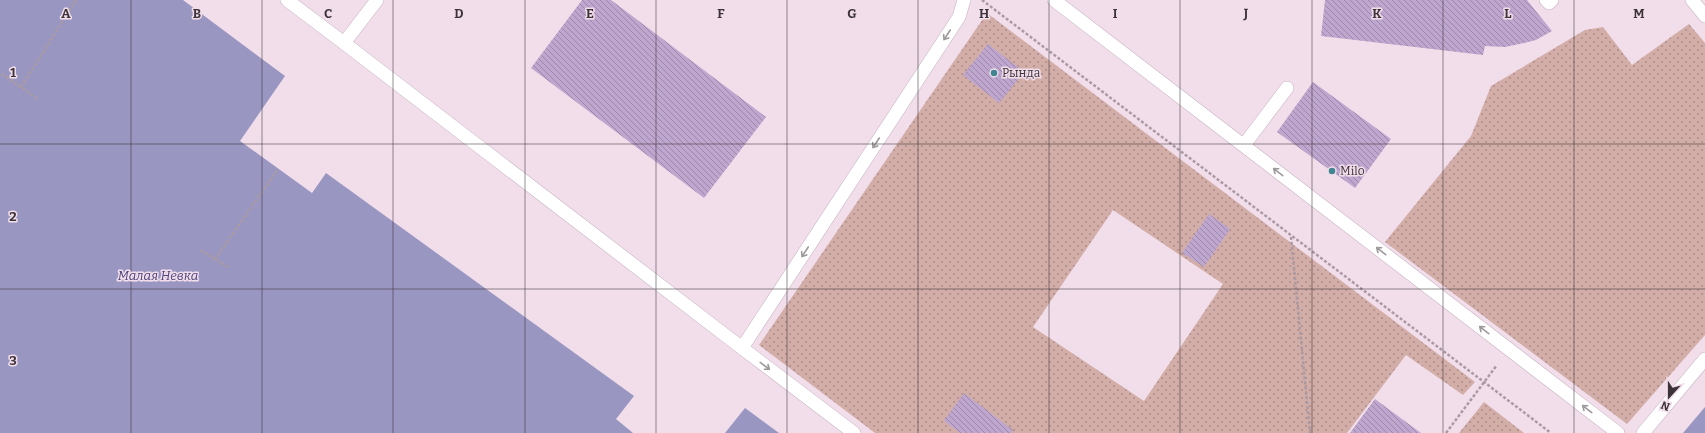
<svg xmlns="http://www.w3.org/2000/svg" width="1705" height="433" font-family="Bitter,serif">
<defs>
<pattern id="grass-dots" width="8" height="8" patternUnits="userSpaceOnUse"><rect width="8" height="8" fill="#d3ada7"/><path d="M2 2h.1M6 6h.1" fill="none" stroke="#ac8d89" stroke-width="1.8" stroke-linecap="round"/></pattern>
<pattern id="building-back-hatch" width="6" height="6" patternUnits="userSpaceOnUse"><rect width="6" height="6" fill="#bfa6ce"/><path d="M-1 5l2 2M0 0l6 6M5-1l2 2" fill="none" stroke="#9c88a8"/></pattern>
</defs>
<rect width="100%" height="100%" fill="#f2deeb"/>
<g fill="url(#grass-dots)" fill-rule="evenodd">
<path d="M 987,13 L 1475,382 L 1463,395 L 1406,355 L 1347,433 L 875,433 L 759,345 ZM 1113,210 L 1223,284 L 1144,401 L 1033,327 Z"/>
<polygon points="1689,24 1705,43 1705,335 1627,424 1385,242 1471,136 1491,86 1585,30 1603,27 1632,65"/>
<polygon points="1484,402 1524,433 1459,433"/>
</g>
<g fill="#9996c1">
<polygon points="0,0 183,0 285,76 240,141 312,193 326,173 634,396 616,419 633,433 0,433"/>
<polygon points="1705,407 1705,433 1683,433"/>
<polygon points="745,408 779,433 725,433"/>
</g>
<g fill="url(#building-back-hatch)">
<polygon points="582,0 611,0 766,117 704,198 531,68"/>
<polygon points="1325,0 1527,0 1552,31 1536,40 1524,43 1505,47 1485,46 1483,55 1321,36"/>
<polygon points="988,44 1024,72 999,103 963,75"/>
<polygon points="1313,82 1391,139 1355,188 1277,132"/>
<polygon points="1209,214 1230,229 1204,267 1182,253"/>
<polygon points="964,393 1013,430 1011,433 960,433 944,421"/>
<polygon points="1375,399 1402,419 1421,433 1350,433"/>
</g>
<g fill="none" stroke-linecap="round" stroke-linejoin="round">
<g stroke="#c5b2bf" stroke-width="14">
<g id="service">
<polyline points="287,0 344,43"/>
<polyline points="377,0 344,43 742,348"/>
<polyline points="1054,0 1618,433"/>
<polyline points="1546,0 1549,3 1552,0"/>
<polyline points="1692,0 1705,16"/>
<polyline points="1244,145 1287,88"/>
<polyline points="854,433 742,348 959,17 964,0"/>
<polyline points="1643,433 1705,359"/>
</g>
</g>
<g stroke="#aa9aa4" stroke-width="2.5" stroke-dasharray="3 2" stroke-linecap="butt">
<polyline points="982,0 1551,433"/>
<polyline points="2,74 39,100"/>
<polyline points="21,87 76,0"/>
<polyline points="1291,237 1310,433"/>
<polyline points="200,250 228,267"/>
<polyline points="215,259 278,169"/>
<polyline points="1446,433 1497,365"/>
</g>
<use href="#service" stroke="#fff" stroke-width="13"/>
</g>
<defs><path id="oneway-shaft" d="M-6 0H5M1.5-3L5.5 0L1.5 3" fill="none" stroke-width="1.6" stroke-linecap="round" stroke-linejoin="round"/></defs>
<g stroke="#9d999c">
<use href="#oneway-shaft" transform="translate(947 35) rotate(123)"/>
<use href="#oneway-shaft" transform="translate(876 143) rotate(123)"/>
<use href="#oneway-shaft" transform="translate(1278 172) rotate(-142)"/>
<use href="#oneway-shaft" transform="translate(1381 251) rotate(-142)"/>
<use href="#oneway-shaft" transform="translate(805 252) rotate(123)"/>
<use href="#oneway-shaft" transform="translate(1484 330) rotate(-142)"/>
<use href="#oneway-shaft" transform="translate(765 366) rotate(37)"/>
<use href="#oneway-shaft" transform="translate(1587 409) rotate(-142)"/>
</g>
<path fill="none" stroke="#3b3338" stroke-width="1" stroke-opacity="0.55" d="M 131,0 L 131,433M 262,0 L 262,433M 393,0 L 393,433M 525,0 L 525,433M 656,0 L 656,433M 787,0 L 787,433M 918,0 L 918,433M 1049,0 L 1049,433M 1180,0 L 1180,433M 1312,0 L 1312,433M 1443,0 L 1443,433M 1574,0 L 1574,433M 0,144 L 1705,144M 0,289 L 1705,289"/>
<g fill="#408592" stroke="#f2deeb" stroke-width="1.5">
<circle cx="994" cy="73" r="4"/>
<circle cx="1332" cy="171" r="4"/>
</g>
<g text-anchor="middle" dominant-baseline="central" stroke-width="3" stroke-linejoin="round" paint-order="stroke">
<g font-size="12" fill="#3b3338" stroke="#f2deeb" text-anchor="start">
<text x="1002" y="73">Рында</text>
<text x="1340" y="171">Milo</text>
</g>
<g font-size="13" font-style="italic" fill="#4a427b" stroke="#f2deeb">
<text x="158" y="275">Малая Невка</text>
</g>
</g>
<g font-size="13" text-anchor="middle" font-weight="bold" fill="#3b3338" stroke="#f2deeb" stroke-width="3" stroke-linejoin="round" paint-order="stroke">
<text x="66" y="18">A</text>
<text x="197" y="18">B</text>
<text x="328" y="18">C</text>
<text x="459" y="18">D</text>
<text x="590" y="18">E</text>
<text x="721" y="18">F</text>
<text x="852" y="18">G</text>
<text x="984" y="18">H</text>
<text x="1115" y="18">I</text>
<text x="1246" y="18">J</text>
<text x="1377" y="18">K</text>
<text x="1508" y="18">L</text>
<text x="1639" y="18">M</text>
<text x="13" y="77">1</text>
<text x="13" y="221">2</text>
<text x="13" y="365">3</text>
</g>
<g transform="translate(1669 397) rotate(201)" stroke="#f2deeb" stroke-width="3" paint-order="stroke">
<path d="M0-3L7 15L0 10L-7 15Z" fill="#3b3338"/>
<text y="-6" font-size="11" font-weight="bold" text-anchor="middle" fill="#3b3338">N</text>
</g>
</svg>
